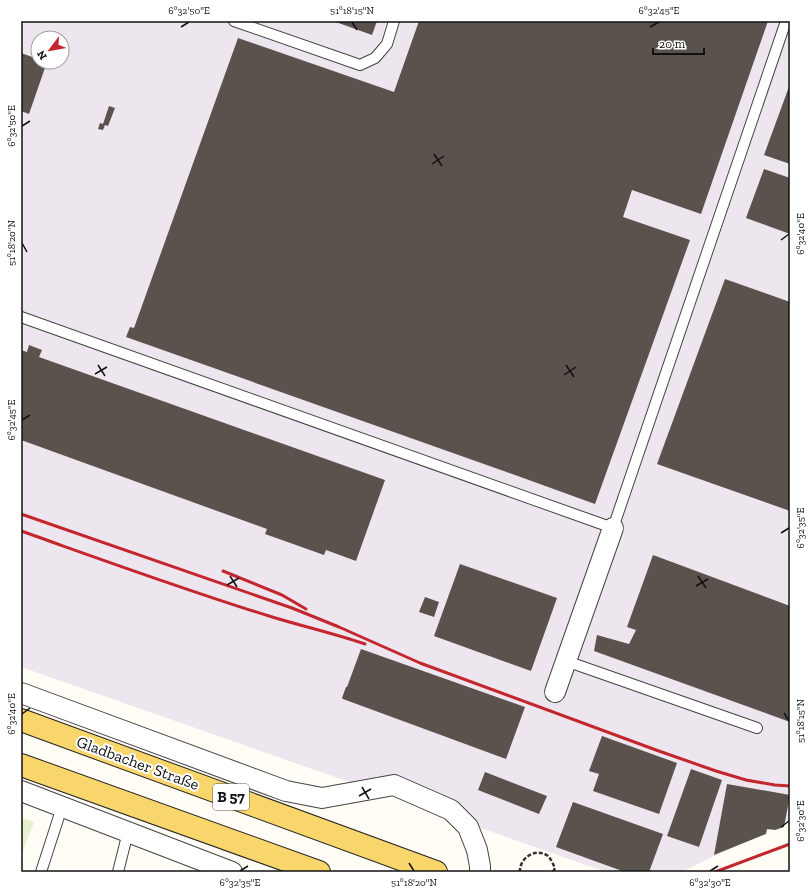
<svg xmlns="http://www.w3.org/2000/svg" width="811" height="893" font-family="'Zilla Slab',serif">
<rect width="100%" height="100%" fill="#fffdf5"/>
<path fill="#eee6ef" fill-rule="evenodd" d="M 21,21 L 790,21 L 790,820 L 681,872 L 606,872 L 21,667 ZM 38,38 L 62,38 L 62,62 L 38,62 Z"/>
<polygon fill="#e6f2cf" points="21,817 34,822 21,856"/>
<g fill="#5a524d">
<polygon points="333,21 377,21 372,35"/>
<polygon points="419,21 768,21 701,214 632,190 623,217 690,240 595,504 515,475 126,337 130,327 134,328 238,38 394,92"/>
<polygon points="21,53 38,59 38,62 47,62 29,114 21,111"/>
<polygon points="790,84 790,164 764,155"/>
<polygon points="109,106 115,108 108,126 105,125 103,130 98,129 100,123 103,124"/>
<polygon points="764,169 790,178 790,234 746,218"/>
<polygon points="725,279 790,302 790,511 657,464"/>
<polygon points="29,345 42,350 39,357 385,480 356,561 326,550 324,555 265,534 267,529 21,440 21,350 27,352"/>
<polygon points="653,555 790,606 790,722 594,651 597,635 629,644 636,630 627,627"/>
<polygon points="460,564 557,598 531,671 434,636"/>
<polygon points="425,597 439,602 434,617 419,612"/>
<polygon points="361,649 525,707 506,759 343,699 342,698 346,687 347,687"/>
<polygon points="602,736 677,763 659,814 593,791 599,774 589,771"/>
<polygon points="691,769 722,780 699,847 667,836"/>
<polygon points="485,772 547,796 539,814 478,790"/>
<polygon points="727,784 790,795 784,827 775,830 767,829 766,834 714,855"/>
<polygon points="573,802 663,834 649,872 625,872 556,847"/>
</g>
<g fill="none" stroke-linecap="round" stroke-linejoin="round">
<g stroke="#444" stroke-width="12">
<g id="lane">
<polyline points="234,21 360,65 375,58 387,44 394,21"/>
<polyline points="21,317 613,528 786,21"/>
<polyline points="566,661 757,728"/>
<polyline points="41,872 62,807"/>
<polyline points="118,872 128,832"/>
</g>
</g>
<g stroke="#444" stroke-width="22">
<g id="street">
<polyline points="555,692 613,528"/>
<polyline points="21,693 286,791 322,798 394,785 451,810 468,827 477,850 480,866 480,872"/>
<polyline points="21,791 232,872"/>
</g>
</g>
<g stroke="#222" stroke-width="24">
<g id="primary">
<polyline points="21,720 436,872"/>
<polyline points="21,765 319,872"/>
</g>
</g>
<path stroke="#333" stroke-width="2.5" stroke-dasharray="4 2" stroke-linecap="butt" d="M 520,872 C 519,858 536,847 548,856 C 551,859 553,864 555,868 L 553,872"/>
<use href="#lane" stroke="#fff" stroke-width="10"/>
<use href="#street" stroke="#fff" stroke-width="20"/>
<use href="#primary" stroke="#f9d66b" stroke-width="22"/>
<g stroke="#c4262e" stroke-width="3">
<polyline points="21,514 292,608 339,627 420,663 656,750 716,771 746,780 775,785 790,786"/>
<path d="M 21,531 C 103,560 185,590 269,616 C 301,626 333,633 365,644"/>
<polyline points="223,571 282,595 306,609"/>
<polyline points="715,872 790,844"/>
</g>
</g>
<path fill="none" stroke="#111" stroke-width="1.5" d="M 352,22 L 357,30M 181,27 L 189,22M 650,27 L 659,22M 22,126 L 30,121M 434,154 L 442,166M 432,164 L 444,156M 781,240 L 789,234M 22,243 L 27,252M 98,365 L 105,376M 566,365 L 574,377M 95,374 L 107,367M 564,375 L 576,367M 22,420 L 30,415M 781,533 L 789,528M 230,576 L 237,587M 698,576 L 706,588M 227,585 L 239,578M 696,586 L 708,579M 784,713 L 789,721M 22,714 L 30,708M 362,787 L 369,799M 359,796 L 371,789M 781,827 L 789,821M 409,863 L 414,871M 240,871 L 248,866M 710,871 L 718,866"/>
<g text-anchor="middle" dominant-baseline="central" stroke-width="4" stroke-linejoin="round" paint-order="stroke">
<rect fill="#fff" stroke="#585858" stroke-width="1" x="213" y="784" width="36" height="26" rx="3"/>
<g font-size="15" font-weight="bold" fill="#111">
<text x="231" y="797">B 57</text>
</g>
<g font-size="16" fill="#111" stroke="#fff">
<text transform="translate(138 763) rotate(20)">Gladbacher Straße</text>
</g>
</g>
<rect width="811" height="893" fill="none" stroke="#ffffff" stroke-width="44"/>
<g transform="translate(50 50) rotate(238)"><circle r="19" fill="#ffffff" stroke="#a0a0a0"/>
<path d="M0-3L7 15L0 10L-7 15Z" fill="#c4262e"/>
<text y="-6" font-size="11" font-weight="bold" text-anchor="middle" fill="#111111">N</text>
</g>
<path d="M653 48v6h51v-6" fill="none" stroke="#111111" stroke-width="2"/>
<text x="659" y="48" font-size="12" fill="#111111" stroke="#ffffff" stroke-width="3" paint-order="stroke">20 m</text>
<rect x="22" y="22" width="767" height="849" fill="none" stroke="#111" stroke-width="1.5"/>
<g font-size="10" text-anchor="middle" fill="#111">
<text x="189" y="14">6°32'50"E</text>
<text x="352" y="14">51°18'15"N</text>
<text x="659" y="14">6°32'45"E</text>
<text transform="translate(11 126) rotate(-90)" y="4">6°32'50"E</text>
<text transform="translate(800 234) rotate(-90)" y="4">6°32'40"E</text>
<text transform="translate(11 243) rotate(-90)" y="4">51°18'20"N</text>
<text transform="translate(11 420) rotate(-90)" y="4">6°32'45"E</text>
<text transform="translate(800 528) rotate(-90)" y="4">6°32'35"E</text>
<text transform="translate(11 714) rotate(-90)" y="4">6°32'40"E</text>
<text transform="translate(800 721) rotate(-90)" y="4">51°18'15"N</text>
<text transform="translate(800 821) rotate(-90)" y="4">6°32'30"E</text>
<text x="240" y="886">6°32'35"E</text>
<text x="414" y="886">51°18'20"N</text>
<text x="710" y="886">6°32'30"E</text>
</g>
</svg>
